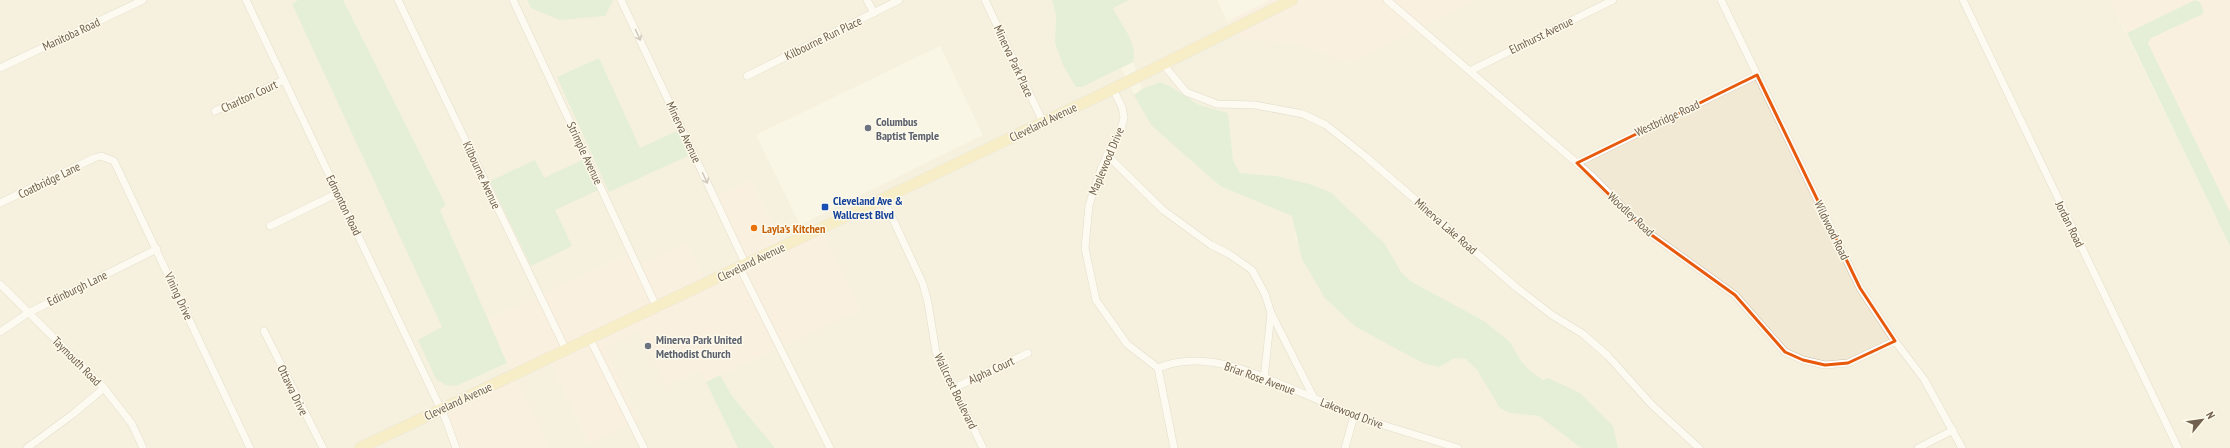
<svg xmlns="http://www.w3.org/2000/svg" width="2230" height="448" font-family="'PT Sans Narrow',sans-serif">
<rect width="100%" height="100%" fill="#faf6e5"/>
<g fill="#f1e9d4" fill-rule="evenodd">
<polygon points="0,0 298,0 292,4 443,327 456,386 507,363 514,375 549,359 589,444 604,348 640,331 666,386 701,370 738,448 550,448 513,375 454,448 0,448"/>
<path d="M 343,0 L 527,0 L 531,8 L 612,0 L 1052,0 L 1056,15 L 1055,43 L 1077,87 L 1121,68 L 1140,106 L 1219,186 L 1292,216 L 1294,221 L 1296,240 L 1439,367 L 1455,358 L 1466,359 L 1477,370 L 1500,408 L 1510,413 L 1539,416 L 1581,448 L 775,448 L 732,396 L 720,375 L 859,310 L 783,247 L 751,180 L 745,265 L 706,283 L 639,265 L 633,252 L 487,320 L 440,209 L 446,205 ZM 940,46 L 983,135 L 800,225 L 756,135 ZM 599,58 L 640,148 L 557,77 Z"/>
<polygon points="1129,0 1217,0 1227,21 1243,38 1295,43 1349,63 1475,0 1962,0 1964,3 1969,0 2110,0 2230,246 2230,448 1618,448 1618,444 1543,380 1530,371 1521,361 1510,342 1484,321 1412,282 1401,272 1385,244 1276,176 1240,173 1233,160 1228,113 1199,105 1170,86 1160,82 1142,89 1133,62 1135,55 1132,45 1113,8"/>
</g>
<g fill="#f9e9da">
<polygon points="1270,0 1475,0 1349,63 1295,43 1243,39 1227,21"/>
<polygon points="2110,0 2195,0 2127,33"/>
<polygon points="2198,0 2230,0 2230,212 2148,43 2151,38 2200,2"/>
<polygon points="751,180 783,247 822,229 860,310 706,382 700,370 666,386 640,331 605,348 639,421 589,444 549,359 514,375 550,448 454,448 441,408 513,375 487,320 633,252 639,265 687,243 706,283 745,265 714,197"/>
</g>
<g fill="#cce6c5">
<polygon points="298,0 343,0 446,205 440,210 507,363 456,386 446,385 436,379 418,340 442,327 292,4"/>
<polygon points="527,0 612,0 613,1 605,16 560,20 531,8"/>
<path d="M 1052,0 L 1129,0 L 1113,8 C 1120,23 1139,45 1133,62 L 1082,87 L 1076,87 L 1063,65 L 1055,43 L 1056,15 Z"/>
<polygon points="2195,0 2200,2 2204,12 2201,15 2151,38 2148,43 2230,212 2230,246 2127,33"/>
<polygon points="599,58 640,148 679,130 690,155 609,192 557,77"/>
<polygon points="1160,82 1170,86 1199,105 1228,113 1233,160 1240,173 1276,176 1309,184 1330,192 1385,244 1401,272 1412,282 1484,321 1510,342 1521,361 1530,371 1543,380 1548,378 1580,393 1613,426 1618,448 1581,448 1539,416 1510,413 1500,408 1477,370 1466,359 1455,358 1439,367 1423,363 1356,327 1325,298 1302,259 1292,216 1220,186 1151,125 1134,95 1142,89"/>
<polygon points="584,159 598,190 555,210 572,246 531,266 490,181 535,160 544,178"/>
<polygon points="720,375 732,396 775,448 738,448 706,382"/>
</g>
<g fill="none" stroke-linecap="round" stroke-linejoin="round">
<g stroke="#cabfac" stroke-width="8">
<g id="minor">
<polyline points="246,0 446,420 456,448"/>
<polyline points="398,0 566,350"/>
<polyline points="513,0 656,306"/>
<polyline points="621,0 746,265"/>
<polyline points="867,0 874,13"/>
<polyline points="985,0 1043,122"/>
<polyline points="1387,0 1592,176 1646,231 1735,295 1785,352 1803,360 1825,365 1848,363 1895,341"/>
<polyline points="1721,0 1860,288 1895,341 1924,379 1962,448"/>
<polyline points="1963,0 2178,448"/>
<polyline points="1163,64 1186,92 1217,104 1255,105 1303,114 1326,125 1365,156 1517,288 1552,315 1583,334 1608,356 1652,405 1699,448"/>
<polyline points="0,68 143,0"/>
<polyline points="1470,71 1613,0"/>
<polyline points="747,76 899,0"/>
<polyline points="1113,89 1122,107 1124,118 1121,129 1102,166 1089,205 1085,248 1096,300 1127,344 1158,368 1174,448"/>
<polyline points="215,111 284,80"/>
<polyline points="1107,155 1163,210 1211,245 1229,254 1252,270 1265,294 1271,313 1314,398 1354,416 1458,448"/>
<polyline points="1577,163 1757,75"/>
<polyline points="883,198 923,284 928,303 936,352 983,448"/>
<polyline points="0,203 94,158 101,156 114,161 250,448"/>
<polyline points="270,226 338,193"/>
<polyline points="740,268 830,448"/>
<polyline points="0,284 104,388 132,424 143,448"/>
<polyline points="264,331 323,448"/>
<polyline points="0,332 28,313 157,249"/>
<polyline points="590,339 644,448"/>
<path d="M 1158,368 C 1209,346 1268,380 1314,398"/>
<polyline points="1264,379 1271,313"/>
<polyline points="954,388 1028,353"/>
<polyline points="27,448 73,414 104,388"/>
<polyline points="1345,448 1354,416"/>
<polyline points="1918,448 1953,430"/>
</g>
</g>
<g stroke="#dad6d1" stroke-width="12">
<polyline id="primary" points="360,448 1113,89 1292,0"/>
</g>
<use href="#minor" stroke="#fff" stroke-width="7"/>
<use href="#primary" stroke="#f3e4a3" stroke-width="11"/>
</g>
<defs><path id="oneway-shaft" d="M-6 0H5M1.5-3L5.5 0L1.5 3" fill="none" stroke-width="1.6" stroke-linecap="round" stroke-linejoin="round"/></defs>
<g stroke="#a2988b">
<use href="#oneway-shaft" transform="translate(638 35) rotate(65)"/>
<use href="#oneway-shaft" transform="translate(705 178) rotate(65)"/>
</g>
<path d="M0 0H2230V448H0ZM 1757,75 L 1860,288 L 1895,341 L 1848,363 L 1825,365 L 1803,360 L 1785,352 L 1735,295 L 1646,231 L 1577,163 Z" fill="#faf6e5" fill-opacity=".55" fill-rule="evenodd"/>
<path fill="none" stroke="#e8590c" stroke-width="3" stroke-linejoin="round" d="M 1757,75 L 1860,288 L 1895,341 L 1848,363 L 1825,365 L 1803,360 L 1785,352 L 1735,295 L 1646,231 L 1577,163 Z"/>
<g fill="#6b7280" stroke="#fdf9eb" stroke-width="1.5">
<circle cx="868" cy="128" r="4"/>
<circle cx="648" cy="346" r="4"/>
</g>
<rect fill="#1a4fb4" stroke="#fdf9eb" stroke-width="1.5" x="821" y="203" width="8" height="8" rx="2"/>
<circle fill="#e8710a" stroke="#fdf9eb" stroke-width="1.5" cx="754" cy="228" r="4"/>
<g text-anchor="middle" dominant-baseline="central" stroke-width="3" stroke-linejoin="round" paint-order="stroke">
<g font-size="12" fill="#70604d" stroke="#fdf9eb">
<text transform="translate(71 34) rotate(-25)">Manitoba Road</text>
<text transform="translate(1541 35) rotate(-26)">Elmhurst Avenue</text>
<text transform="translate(823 38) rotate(-26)">Kilbourne Run Place</text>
<text transform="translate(1014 61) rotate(65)">Minerva Park Place</text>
<text transform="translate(249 96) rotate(-25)">Charlton Court</text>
<text transform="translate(1667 118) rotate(-25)">Westbridge Road</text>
<text transform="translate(1043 122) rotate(-26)">Cleveland Avenue</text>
<text transform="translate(684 132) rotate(65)">Minerva Avenue</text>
<text transform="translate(585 153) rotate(65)">Strimple Avenue</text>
<text transform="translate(1106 161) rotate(-67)">Maplewood Drive</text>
<text transform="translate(482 175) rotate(65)">Kilbourne Avenue</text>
<text transform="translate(49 180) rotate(-26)">Coatbridge Lane</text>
<text transform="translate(344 205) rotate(64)">Edmonton Road</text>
<text transform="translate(1631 214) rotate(43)">Woodley Road</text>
<text transform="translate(2070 224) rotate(64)">Jordan Road</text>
<text transform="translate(1446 226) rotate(41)">Minerva Lake Road</text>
<text transform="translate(1832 230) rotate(64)">Wildwood Road</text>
<text transform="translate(751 262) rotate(-26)">Cleveland Avenue</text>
<text transform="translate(77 288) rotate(-26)">Edinburgh Lane</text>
<text transform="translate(179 296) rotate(65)">Vining Drive</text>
<text transform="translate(77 361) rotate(45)">Taymouth Road</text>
<text transform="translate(991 370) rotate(-25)">Alpha Court</text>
<text transform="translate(1260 378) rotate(20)">Briar Rose Avenue</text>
<text transform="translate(293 390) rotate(64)">Ottawa Drive</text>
<text transform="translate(956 391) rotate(64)">Wallcrest Boulevard</text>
<text transform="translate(458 401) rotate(-25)">Cleveland Avenue</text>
<text transform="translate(1352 413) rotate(21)">Lakewood Drive</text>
</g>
<g font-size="12" font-weight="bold" fill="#5b616d" stroke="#fdf9eb" text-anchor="start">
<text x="876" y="121">Columbus<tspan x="876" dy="14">Baptist Temple</tspan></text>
<text x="656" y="339">Minerva Park United<tspan x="656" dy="14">Methodist Church</tspan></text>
</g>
<g font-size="12" font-weight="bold" fill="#164399" stroke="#fdf9eb" text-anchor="start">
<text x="833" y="200">Cleveland Ave &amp;<tspan x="833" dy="14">Wallcrest Blvd</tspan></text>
</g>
<g font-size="12" font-weight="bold" fill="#c56008" stroke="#fdf9eb" text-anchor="start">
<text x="762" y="228">Layla's Kitchen</text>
</g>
</g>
<g transform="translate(2202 420) rotate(61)" stroke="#fdf9eb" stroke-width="3" paint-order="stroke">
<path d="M0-3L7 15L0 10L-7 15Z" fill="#70604d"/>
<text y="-6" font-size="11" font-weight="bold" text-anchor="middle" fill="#70604d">N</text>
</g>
</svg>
